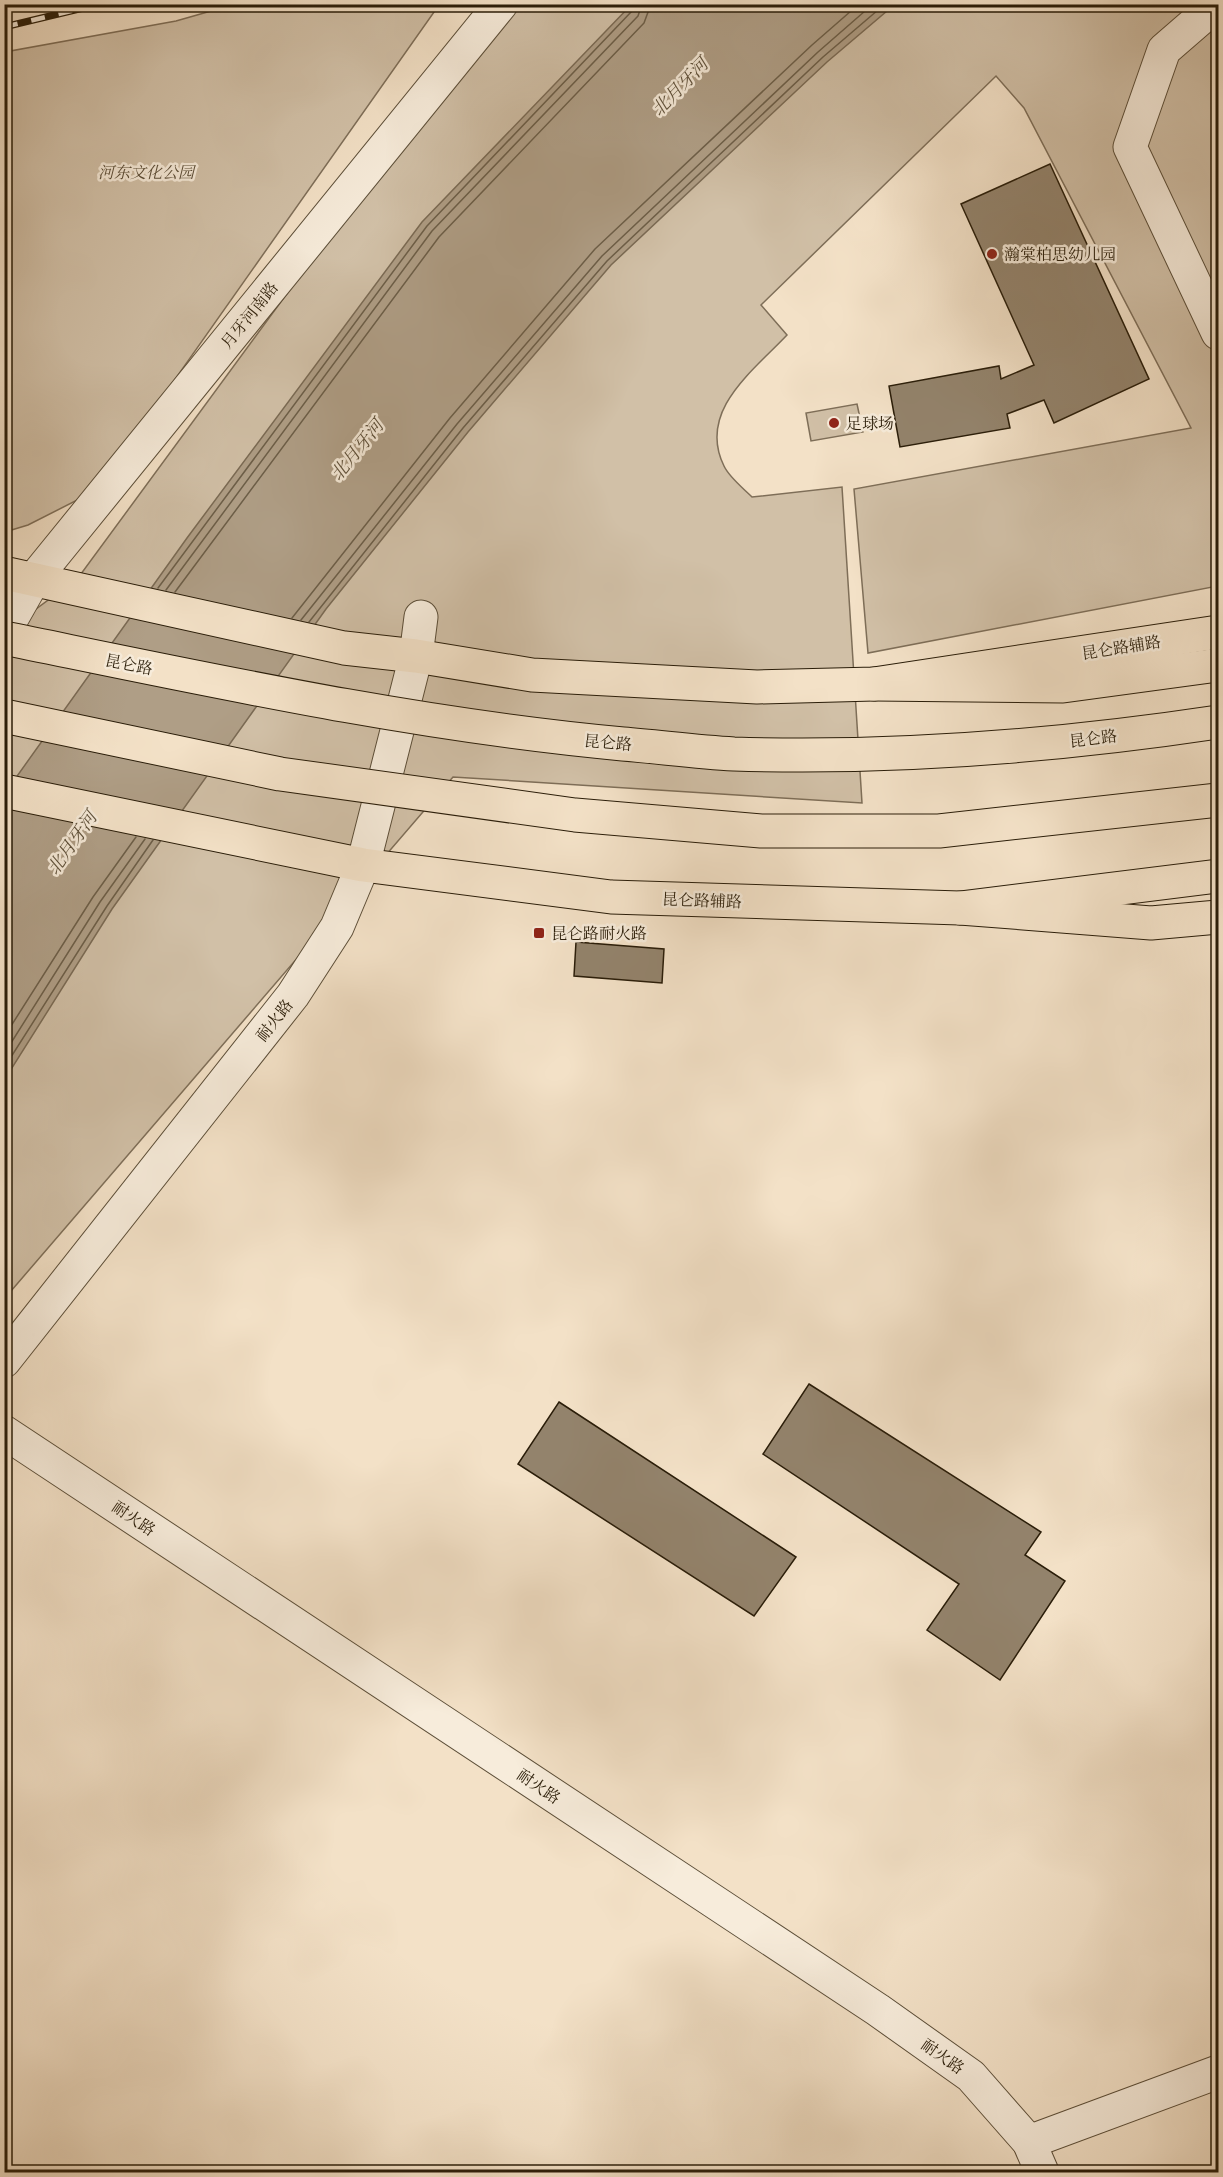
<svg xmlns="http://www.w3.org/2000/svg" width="1223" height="2177" font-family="'Libre Caslon Text','Noto Serif SC',serif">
<rect width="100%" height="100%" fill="#f3e1c7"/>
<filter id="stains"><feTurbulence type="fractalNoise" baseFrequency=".00333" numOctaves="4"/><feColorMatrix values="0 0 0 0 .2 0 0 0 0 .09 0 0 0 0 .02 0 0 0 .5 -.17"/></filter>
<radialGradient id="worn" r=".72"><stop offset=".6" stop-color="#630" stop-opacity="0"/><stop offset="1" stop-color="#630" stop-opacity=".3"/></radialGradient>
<g fill="#d1c0a7" stroke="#7e6e58" stroke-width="1.5">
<polygon points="232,5 439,5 97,490 28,525 5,532 5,52 176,21"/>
<path d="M 499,5 L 1218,5 L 1218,586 L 868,653 L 854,489 L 1191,428 L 1024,108 L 996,76 L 761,305 L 787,335 C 753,371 697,411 724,466 C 729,477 743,488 752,497 L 842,487 L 862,803 L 453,777 L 5,1298 L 5,632 L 78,578 Z"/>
<polygon points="857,404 863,432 811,441 806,413"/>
</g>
<polygon fill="#af9e86" stroke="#7a6a54" stroke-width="1.5" points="631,5 894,5 827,62 611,265 468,432 326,609 112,909 5,1079 5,793 187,538 422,222"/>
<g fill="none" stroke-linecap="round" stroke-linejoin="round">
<g stroke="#6c5e48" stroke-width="1.5">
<polyline points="158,588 427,226 632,11 634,4"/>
<polyline points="166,590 432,231 638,16 642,4"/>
<polyline points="175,592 439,237 644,23 651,4"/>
<polyline points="292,618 450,418 595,249 812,45 859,4"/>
<polyline points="301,620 457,424 602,256 818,52 873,4"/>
<polyline points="309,622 463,428 607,261 823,57 885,4"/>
<polyline points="4,1037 93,897 136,837"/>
<polyline points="4,1054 100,902 145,839"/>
<polyline points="4,1068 107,906 153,840"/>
</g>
</g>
<g fill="#93836c" stroke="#2a1d09" stroke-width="1.5">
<polygon points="1050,164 1149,379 1054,423 1044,400 1007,414 1010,428 900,447 889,386 999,366 1001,379 1034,365 961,204"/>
<polygon points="576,942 664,949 662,983 574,976"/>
<polygon points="809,1384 1041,1532 1025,1555 1065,1581 1000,1680 927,1630 959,1584 763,1454"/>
<polygon points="559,1402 796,1557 754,1616 518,1464"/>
</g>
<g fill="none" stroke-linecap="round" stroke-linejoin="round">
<g stroke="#5c4e38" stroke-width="35">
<g id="minor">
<polyline points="1217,4 1164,50 1130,147 1218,333"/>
<polyline points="4,632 34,579 501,4"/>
<polyline points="4,1361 293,995 337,927 363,865 416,656 421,617"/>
<polyline points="4,1432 878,2010 971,2076 1029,2142 1042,2172"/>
<polyline points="1029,2142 1218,2072"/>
</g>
</g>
<g stroke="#2a1d09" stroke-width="35">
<g id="major">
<polyline points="4,573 344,648 416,656 532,675 757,687 874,684 1218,632"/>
<polyline points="4,791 363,865 611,897 960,908 1151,923 1218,917"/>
</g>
</g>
<g stroke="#2a1d09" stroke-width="35">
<g id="highway">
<polyline points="874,684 1063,686 1218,665"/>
<polyline points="960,908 1218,876"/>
</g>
</g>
<use href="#minor" stroke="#f7ecdb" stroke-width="33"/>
<use href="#major" stroke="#f3e1c7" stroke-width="33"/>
<use href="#highway" stroke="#f3e1c7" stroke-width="33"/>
<g stroke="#2a1d09" stroke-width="7">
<polyline id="rail" points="4,27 100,4"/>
</g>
<use href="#rail" stroke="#f7ecdb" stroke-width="4.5" stroke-dasharray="14" stroke-linecap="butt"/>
<g stroke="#2a1d09" stroke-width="35" stroke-linecap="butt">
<g id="highway-bridge">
<path d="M 4,638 C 210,680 415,725 623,744 C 660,747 697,752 734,754 C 896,759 1058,746 1218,722"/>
<polyline points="4,716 280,774 575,815 761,831 939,831 1218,800"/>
</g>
</g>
<use href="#highway-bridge" stroke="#f3e1c7" stroke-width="33"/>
</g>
<g fill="#8f2418" stroke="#f7ecdb" stroke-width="2">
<circle cx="992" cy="254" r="6"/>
<circle cx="834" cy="423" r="6"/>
<rect x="533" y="927" width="12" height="12" rx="3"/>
</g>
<g text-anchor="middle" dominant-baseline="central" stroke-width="5" stroke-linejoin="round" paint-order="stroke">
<g font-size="16" font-style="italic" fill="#5c4e38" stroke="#f7ecdb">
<text x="146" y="172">河东文化公园</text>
</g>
<g font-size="16" fill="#2a1d09" stroke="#f7ecdb" text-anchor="start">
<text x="1004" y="254">瀚棠柏思幼儿园</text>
<text x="846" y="423">足球场</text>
<text x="551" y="933">昆仑路耐火路</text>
</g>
<g font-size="16" fill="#2a1d09" stroke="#f7ecdb">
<text transform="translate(249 315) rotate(-51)">月牙河南路</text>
<text transform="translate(1121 647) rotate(-9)">昆仑路辅路</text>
<text transform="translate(129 664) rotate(11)">昆仑路</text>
<text transform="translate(1093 738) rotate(-7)">昆仑路</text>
<text transform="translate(608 742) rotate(5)">昆仑路</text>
<text transform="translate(702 900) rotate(2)">昆仑路辅路</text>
<text transform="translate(274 1020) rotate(-52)">耐火路</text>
<text transform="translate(134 1518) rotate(34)">耐火路</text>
<text transform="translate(539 1786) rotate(34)">耐火路</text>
<text transform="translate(943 2056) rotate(35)">耐火路</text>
</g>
<g font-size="18" font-style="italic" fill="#5f513b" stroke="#f7ecdb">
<text transform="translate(680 87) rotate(-46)">北月牙河</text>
<text transform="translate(357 450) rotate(-51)">北月牙河</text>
<text transform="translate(72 843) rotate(-55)">北月牙河</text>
</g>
</g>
<rect width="1223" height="2177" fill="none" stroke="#f3e1c7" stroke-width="24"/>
<rect x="6" y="6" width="1211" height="2165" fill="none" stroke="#2a1d09" stroke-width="3"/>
<rect x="12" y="12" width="1199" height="2153" fill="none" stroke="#2a1d09" stroke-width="1.5"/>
<rect width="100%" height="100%" filter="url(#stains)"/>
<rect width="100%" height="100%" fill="url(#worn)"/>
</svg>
